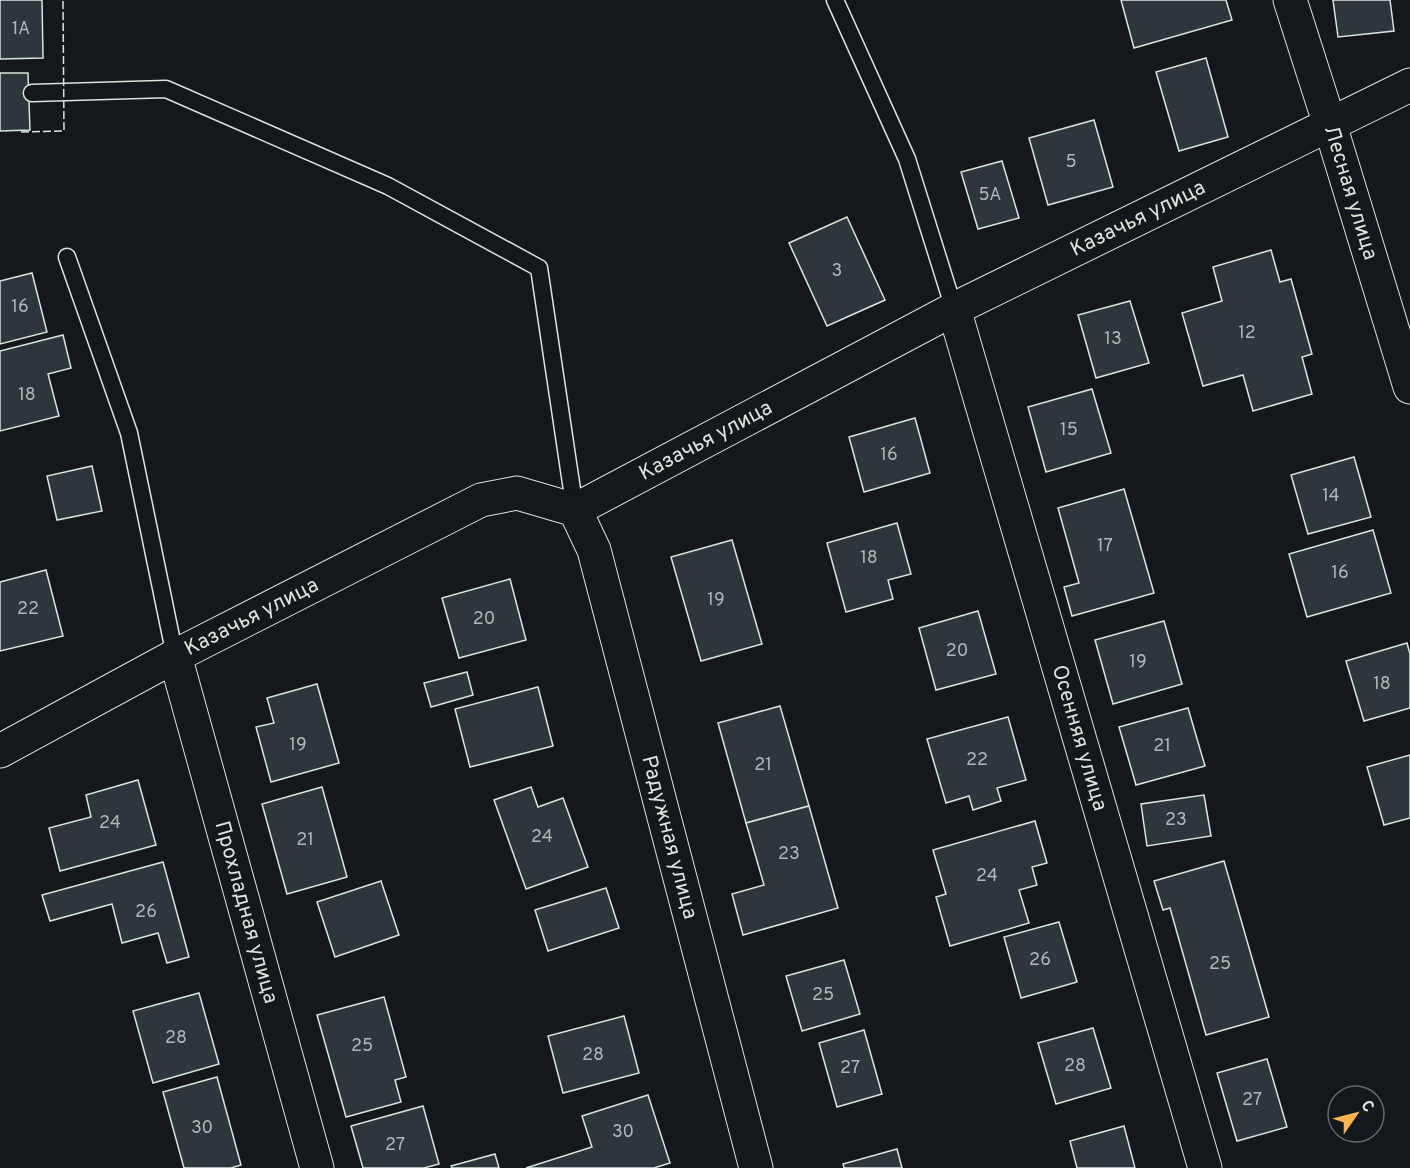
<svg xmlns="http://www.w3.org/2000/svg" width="1410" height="1168" font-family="Overpass,sans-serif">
<rect width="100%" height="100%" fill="#14181c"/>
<g fill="#2c363c" stroke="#d8e6dc" stroke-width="1.5">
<polygon points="0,0 42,0 43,58 0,59"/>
<polygon points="1121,0 1226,0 1232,20 1134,48"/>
<polygon points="1333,0 1390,0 1394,31 1338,37"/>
<polygon points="1206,58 1228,137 1179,151 1156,72"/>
<polygon points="0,73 28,73 30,130 0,131"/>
<polygon points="1094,120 1113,187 1048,205 1029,138"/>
<polygon points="1002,161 1019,218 978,229 961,172"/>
<polygon points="847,217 885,300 827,326 789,243"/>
<polygon points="1271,250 1280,282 1291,279 1312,354 1302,357 1312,394 1253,411 1243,375 1203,386 1182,313 1222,301 1213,267"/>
<polygon points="32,273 47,332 0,344 0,281"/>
<polygon points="1130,301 1149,363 1096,378 1078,315"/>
<polygon points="63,335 71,368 48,374 59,416 0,431 0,351"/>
<polygon points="1092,389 1111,453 1046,472 1028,407"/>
<polygon points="915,418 930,473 864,492 849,437"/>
<polygon points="1354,457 1371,517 1308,534 1291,475"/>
<polygon points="92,466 102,511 57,520 47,476"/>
<polygon points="1124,489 1154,593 1072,616 1064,587 1079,583 1058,508"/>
<polygon points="897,523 911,574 888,580 893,599 846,612 827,543"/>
<polygon points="1373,530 1391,593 1307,617 1289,554"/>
<polygon points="732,540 762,644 701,661 671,557"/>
<polygon points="46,570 63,636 0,651 0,582"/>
<polygon points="510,579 526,640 459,658 442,598"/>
<polygon points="978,611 996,674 936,690 919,628"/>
<polygon points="1164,621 1182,684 1113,704 1095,640"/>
<polygon points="1407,643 1410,654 1410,708 1364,721 1346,661"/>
<polygon points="467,672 473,695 431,707 424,683"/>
<polygon points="317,684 339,763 271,782 256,727 274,723 267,698"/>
<polygon points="538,687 553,746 470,767 455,709"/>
<polygon points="780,706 809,806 746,823 718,723"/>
<polygon points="1188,708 1205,766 1136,785 1119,727"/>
<polygon points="1008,717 1026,780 997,788 1001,801 973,810 969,796 946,803 927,739"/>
<polygon points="1410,755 1410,818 1384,825 1367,767"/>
<polygon points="138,780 156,845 60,871 49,828 91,817 86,795"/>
<polygon points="322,787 347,877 287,894 262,804"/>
<polygon points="531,787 538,807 563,798 588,867 526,889 494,800"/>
<polygon points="1204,795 1211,836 1147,846 1141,804"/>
<polygon points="809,806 838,908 743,935 732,894 764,885 746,823"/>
<polygon points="1035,821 1047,863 1032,867 1037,885 1019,890 1029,923 950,946 936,897 946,894 933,850"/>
<polygon points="1224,861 1269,1017 1206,1035 1170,908 1163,910 1154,881"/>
<polygon points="163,862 189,957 167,963 158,933 122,943 112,904 50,921 42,895"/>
<polygon points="381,881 399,935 335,957 317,902"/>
<polygon points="606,888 619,928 548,951 535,910"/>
<polygon points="1059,922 1077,982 1021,998 1004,937"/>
<polygon points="844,960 860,1014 802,1031 786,976"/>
<polygon points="199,993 219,1064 153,1083 133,1011"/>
<polygon points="384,997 406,1077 395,1080 401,1102 346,1117 317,1015"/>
<polygon points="624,1016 639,1073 563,1093 548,1036"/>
<polygon points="1093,1028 1111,1088 1056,1104 1038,1043"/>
<polygon points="864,1030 882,1094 837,1107 819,1043"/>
<polygon points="1267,1059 1287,1127 1237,1141 1217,1073"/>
<polygon points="217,1077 241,1165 231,1168 184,1168 163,1092"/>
<polygon points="648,1095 670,1163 654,1168 526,1168 592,1147 582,1116"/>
<polygon points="423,1106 439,1164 424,1168 363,1168 351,1126"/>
<polygon points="1124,1126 1135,1168 1077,1168 1070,1141"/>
<polygon points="897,1149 902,1168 844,1168 843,1164"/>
<polygon points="495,1154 499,1168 452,1168 451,1166"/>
</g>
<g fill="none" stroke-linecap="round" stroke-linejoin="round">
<g stroke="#d8e6dc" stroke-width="19">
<g id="lane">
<polyline points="835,0 907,159 954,309"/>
<polyline points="32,93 166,89 388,186 539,268 575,510"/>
<polyline points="67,257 129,433 175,656"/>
</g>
</g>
<g stroke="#d8e6dc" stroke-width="35">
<g id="street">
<path id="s1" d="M 1290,0 L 1330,125 L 1410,387"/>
<path id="s2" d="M 954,309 L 1205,1168"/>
<path id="s3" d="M 575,510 L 954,309 L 1410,85"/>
<path id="s4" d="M 175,656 L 317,1168"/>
</g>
</g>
<g stroke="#d8e6dc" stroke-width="35">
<g id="secondary">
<path id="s5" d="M 0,751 L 175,656 L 481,500 L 517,493 L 575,510 L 594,550 L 756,1168"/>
</g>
</g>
<use href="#lane" stroke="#14181c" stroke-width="16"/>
<use href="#street" stroke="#14181c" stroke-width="33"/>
<use href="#secondary" stroke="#14181c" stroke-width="33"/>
<polyline stroke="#d8e6dc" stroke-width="1.5" stroke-dasharray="8 3" stroke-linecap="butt" points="21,132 64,131 63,0"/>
</g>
<g text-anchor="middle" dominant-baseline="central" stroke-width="4.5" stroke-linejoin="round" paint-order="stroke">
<g font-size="18" fill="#adbab4">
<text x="21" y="29">1А</text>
<text x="1071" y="162">5</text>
<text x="990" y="195">5А</text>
<text x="837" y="271">3</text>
<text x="20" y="307">16</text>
<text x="1247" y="333">12</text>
<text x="1113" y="339">13</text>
<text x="27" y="395">18</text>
<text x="1069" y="430">15</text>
<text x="889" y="455">16</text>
<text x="1331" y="496">14</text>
<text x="1105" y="546">17</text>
<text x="869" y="558">18</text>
<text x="1340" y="573">16</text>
<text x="716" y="600">19</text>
<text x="28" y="609">22</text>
<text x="484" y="619">20</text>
<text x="957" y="651">20</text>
<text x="1138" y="662">19</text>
<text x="1382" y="684">18</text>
<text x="298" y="745">19</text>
<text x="1162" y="746">21</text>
<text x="977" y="760">22</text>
<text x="763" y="765">21</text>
<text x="1176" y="820">23</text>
<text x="110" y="823">24</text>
<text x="542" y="837">24</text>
<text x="305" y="840">21</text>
<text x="789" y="854">23</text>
<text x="987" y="876">24</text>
<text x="146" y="912">26</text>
<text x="1040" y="960">26</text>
<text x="1220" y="964">25</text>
<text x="823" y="995">25</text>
<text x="176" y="1038">28</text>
<text x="362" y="1046">25</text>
<text x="593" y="1055">28</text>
<text x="1075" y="1066">28</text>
<text x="850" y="1068">27</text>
<text x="1252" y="1100">27</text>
<text x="202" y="1128">30</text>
<text x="623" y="1132">30</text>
<text x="395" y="1145">27</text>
</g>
<g font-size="21" fill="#d8e6dc" stroke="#14181c">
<text stroke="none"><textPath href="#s1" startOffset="202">Лесная улица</textPath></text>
<text stroke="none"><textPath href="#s3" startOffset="634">Казачья улица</textPath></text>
<text stroke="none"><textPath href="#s3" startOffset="148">Казачья улица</textPath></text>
<text stroke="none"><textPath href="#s5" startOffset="285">Казачья улица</textPath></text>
<text stroke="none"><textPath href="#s2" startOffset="447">Осенняя улица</textPath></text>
<text stroke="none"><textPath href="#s5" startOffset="981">Радужная улица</textPath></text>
<text stroke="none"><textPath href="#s4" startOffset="266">Прохладная улица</textPath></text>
</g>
</g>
<g transform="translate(1356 1114) rotate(55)"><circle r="28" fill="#14181c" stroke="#626a69" stroke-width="1.5"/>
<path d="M0-4.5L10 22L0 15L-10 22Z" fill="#ffb74d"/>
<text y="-9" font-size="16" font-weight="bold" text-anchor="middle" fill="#d8e6dc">С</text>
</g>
</svg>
